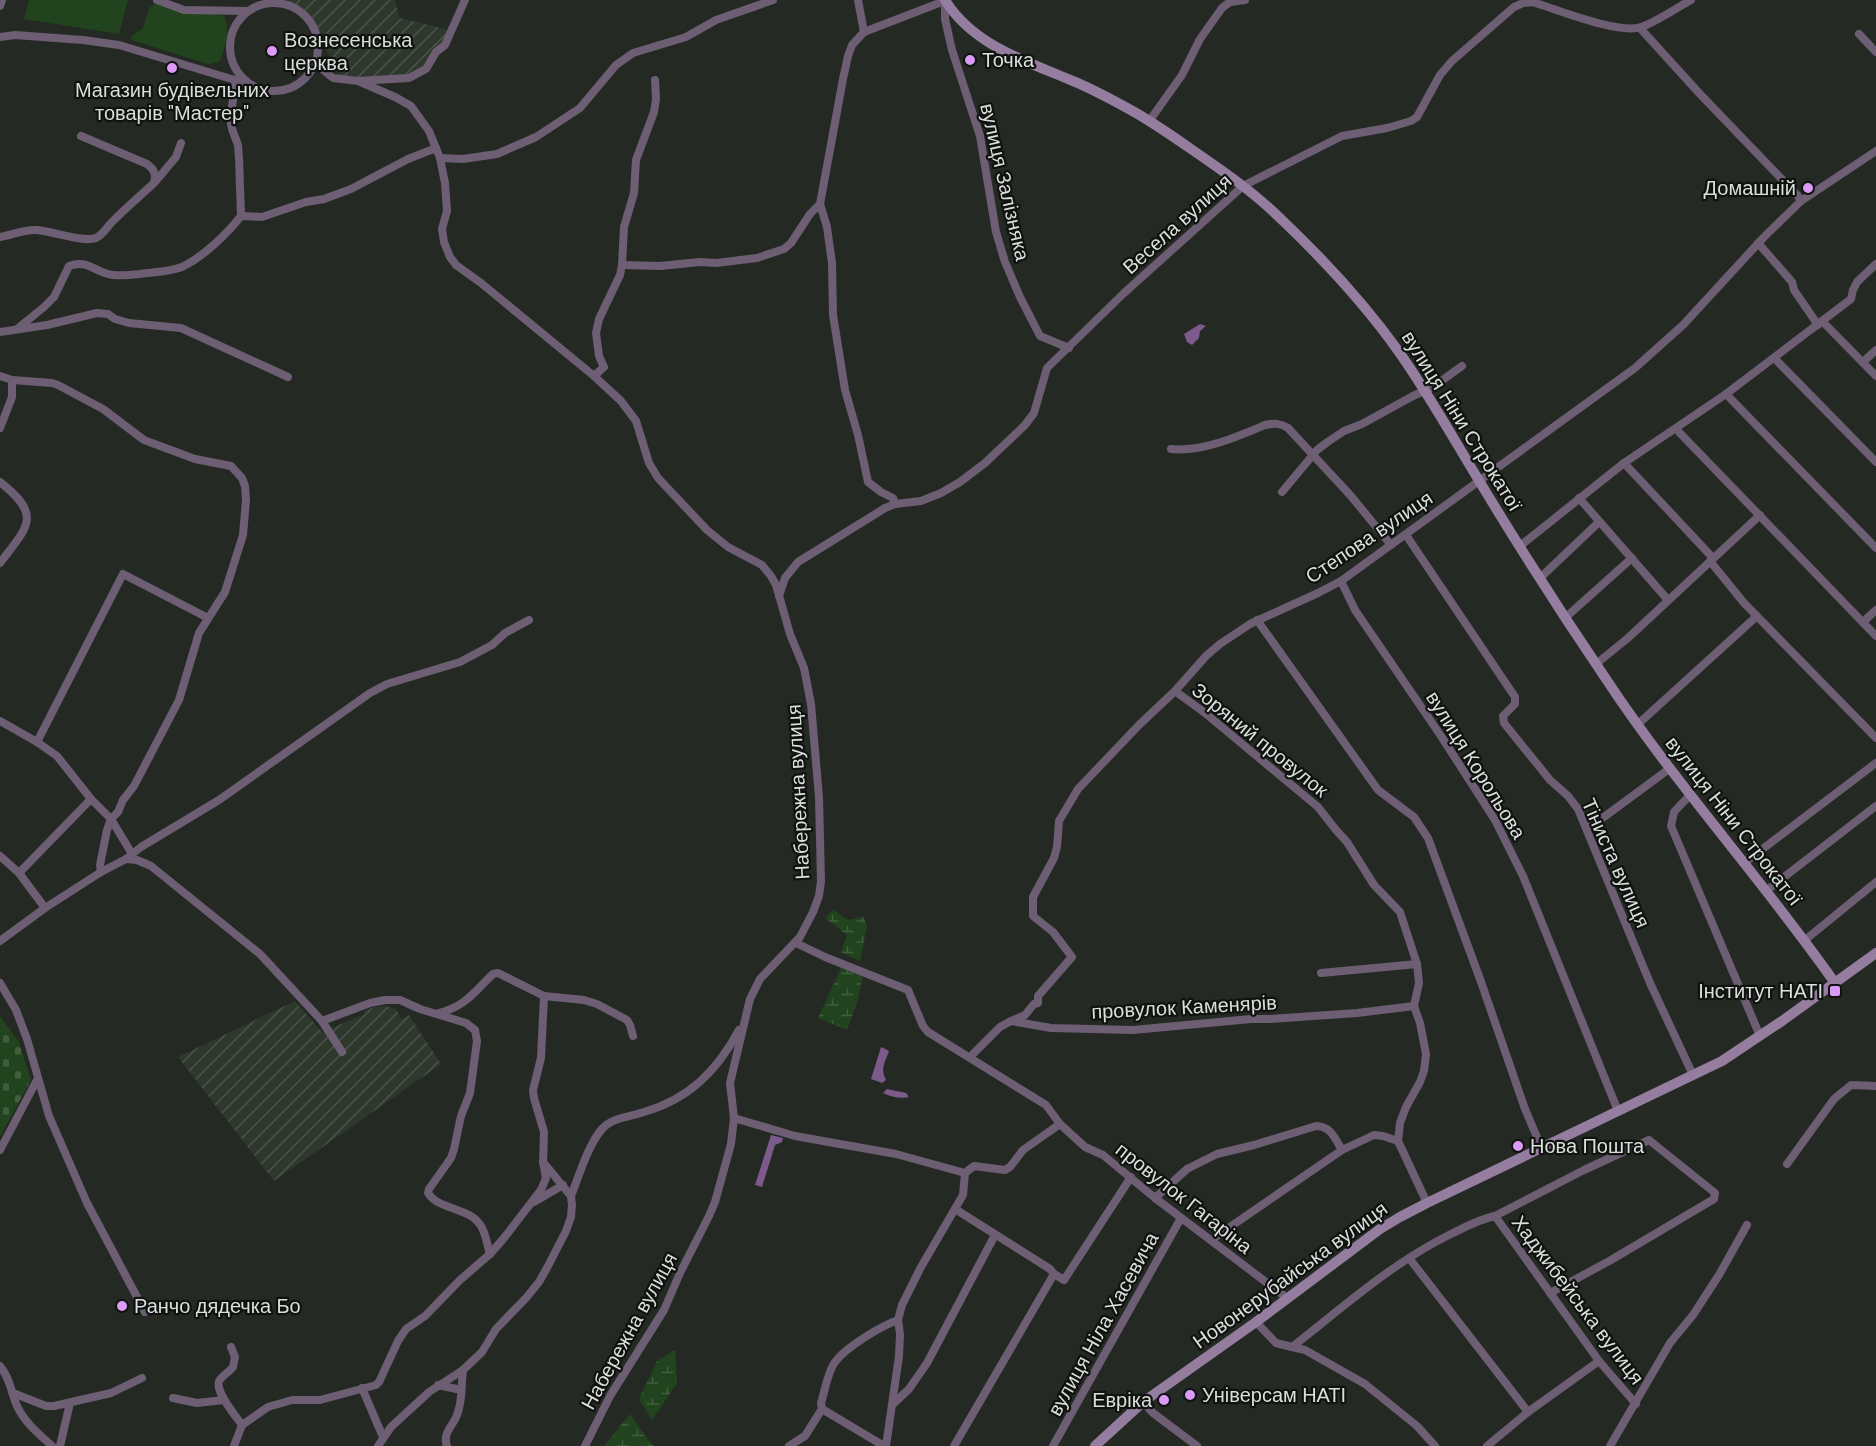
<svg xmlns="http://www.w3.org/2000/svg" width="1876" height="1446" font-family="'DM Sans',sans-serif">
<defs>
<pattern id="industrial-furrows" width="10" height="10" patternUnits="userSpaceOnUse" patternTransform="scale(1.5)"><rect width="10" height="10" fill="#2e382d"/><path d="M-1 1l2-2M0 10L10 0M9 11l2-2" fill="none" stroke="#4c544b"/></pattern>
<pattern id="wetland-marsh" width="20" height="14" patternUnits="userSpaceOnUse" patternTransform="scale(1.5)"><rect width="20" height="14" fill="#21431d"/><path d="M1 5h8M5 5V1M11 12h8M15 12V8" fill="none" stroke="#415e3d"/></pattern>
<pattern id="cemetery-stones" width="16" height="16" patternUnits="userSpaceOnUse" patternTransform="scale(1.5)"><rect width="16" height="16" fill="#21431d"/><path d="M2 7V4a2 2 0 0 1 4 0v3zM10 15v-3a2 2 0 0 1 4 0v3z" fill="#415e3d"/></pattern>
</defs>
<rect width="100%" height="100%" fill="#242a23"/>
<g fill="url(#industrial-furrows)">
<polygon points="285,0 395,0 400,18 445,29 450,29 429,64 410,81 340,77 314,26 291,3"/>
<polygon points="295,1001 322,1032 365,1014 364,1011 375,1007 386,1006 396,1009 401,1019 409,1015 441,1064 274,1181 178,1057"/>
</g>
<g fill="url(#wetland-marsh)">
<polygon points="833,909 847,920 864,917 867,926 860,961 841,952 847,935 825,918"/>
<polygon points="842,966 863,975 857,1003 847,1030 818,1018"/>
<polygon points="675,1350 677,1383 652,1420 639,1399 657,1361"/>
<polygon points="630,1414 653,1446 604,1446"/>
</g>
<polygon fill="url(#cemetery-stones)" points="0,1016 19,1042 31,1080 0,1137"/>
<g fill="#21431d">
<polygon points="29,0 128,0 119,34 24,19"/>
<path d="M 157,3 L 224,16 C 231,28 225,50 219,62 L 208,64 L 131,40 L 132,36 L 143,28 L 149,8 Z"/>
</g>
<g fill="#7c5a8b">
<polygon points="1200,324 1206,326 1200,331 1199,338 1192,345 1187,342 1184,334"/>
<path d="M 881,1047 L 889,1051 C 885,1062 880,1069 886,1080 L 882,1083 L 871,1079 Z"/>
<path d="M 887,1089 L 906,1093 L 909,1097 C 901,1099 891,1097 883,1093 Z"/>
<polygon points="771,1135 783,1138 782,1142 775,1145 762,1187 755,1185"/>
</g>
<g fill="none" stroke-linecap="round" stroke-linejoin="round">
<g stroke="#6d5e74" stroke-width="8">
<polyline points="157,0 184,10 248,11"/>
<polyline points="858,0 864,32"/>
<polyline points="945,1 945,19 952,50 980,136 996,232 1005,262 1020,297 1040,336 1069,348"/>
<circle cx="274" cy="47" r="44"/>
<polyline points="0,6 2,0"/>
<polyline points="1640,28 1699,93 1798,196 1801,201"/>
<polyline points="1859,34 1876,52"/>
<polyline points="0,37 15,35 83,40 119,45 248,84"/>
<polyline points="315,63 333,78 358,81 409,78 426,69 436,52 445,45 465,0"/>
<polyline points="236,80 230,119 232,129 238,145 239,158 241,216"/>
<polyline points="358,81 395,97 411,106 429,131 440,158 445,183 447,211 442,229 444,242 450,257 456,265 481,283 594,376 621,401 636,421 649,463 658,478 707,530 728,547 762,565 771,576 776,585 790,634 804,668 811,704 819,797 821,881 819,896 813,912 800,937 760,979 750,999 730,1083 734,1118 731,1144 715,1202 709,1216 680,1273 664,1310 610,1396 585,1446"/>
<polyline points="1150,120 1182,75 1200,39 1222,8 1230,2 1245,0"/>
<polyline points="440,158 463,159 497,154 536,137 580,108 616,65 633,53 686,37 716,20 773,0"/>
<polyline points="155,182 176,157 181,143"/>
<path d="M 0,237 C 12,235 24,229 37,230 C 52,231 84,243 96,238 C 103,235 107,227 112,222 C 126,208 140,196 154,183 C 156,174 155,170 147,164 L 81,136"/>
<polyline points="1758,243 1792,282 1794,290 1818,325"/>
<polyline points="622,265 660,266 700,262 716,263 757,258 784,249 791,243 810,214 820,204"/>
<polyline points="1822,321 1851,299 1853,290 1857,282 1876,264"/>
<path d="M 17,329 L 44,307 L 54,297 L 69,266 C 89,259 95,273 113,275 C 122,276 131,275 140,274 C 154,272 169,272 182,267 C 203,257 227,234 241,216 L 262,217 L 306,202 L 324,199 L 351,189 L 408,159 L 436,148"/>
<polyline points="0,332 47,325 97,313 108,314 115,319 129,323 181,328 288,377"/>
<polyline points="1774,358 1876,462"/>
<polyline points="1863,362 1876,350"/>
<polyline points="0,376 12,380 52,383 58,385 103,409 144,440 195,459 231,466 242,478 245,486 246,500 243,535 225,592 199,633 179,700 134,786 123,800 118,812 111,819 107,830 100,865 101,872"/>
<polyline points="594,376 604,367 599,356 596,333 599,319 620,275 622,265 624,227 634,193 636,160 654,112 656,99 655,80"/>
<polyline points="1726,394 1876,548"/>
<polyline points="0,428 12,397 12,380"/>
<polyline points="1676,429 1876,636"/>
<path d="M 1171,449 C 1203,452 1236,437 1265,425 C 1274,423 1280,423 1288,428 L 1351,496 L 1391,545"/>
<polyline points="1624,463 1713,558"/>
<path d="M 0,482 C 43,516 28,526 0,563"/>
<polyline points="1282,492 1317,450 1329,441 1344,431 1362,424 1413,396 1433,387 1462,366"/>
<polyline points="1579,498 1668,600"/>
<polyline points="895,504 893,498 881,492 868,482 858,435 845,390 833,315 832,263 827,227 820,204 843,79 848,56 852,45 864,32 947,0"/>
<polyline points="1406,535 1515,697 1515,704 1503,716 1504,723 1550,780 1568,796 1578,809 1650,983 1693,1075"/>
<polyline points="1520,546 1624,463 1726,394 1822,321 1876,376"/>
<polyline points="1710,561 1744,603 1876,738"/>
<polyline points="1540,578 1599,522"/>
<polyline points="1341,581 1355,610 1441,736 1495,820 1523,876 1618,1111"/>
<path d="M 779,596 L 785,578 L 798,562 L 885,508 L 895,504 L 921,501 L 941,493 L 960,482 L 985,463 L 1025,425 L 1034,413 L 1047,368 L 1123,294 L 1243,186 L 1342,136 L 1387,128 L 1411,121 L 1417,117 L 1440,75 L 1452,61 L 1514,7 L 1523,3 L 1532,2 C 1556,9 1619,35 1641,27 C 1655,23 1678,7 1691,0"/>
<polyline points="1565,618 1632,558"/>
<polyline points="1257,620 1378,790 1414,817 1428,838 1480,979 1525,1109 1542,1149"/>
<polyline points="1863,622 1876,610"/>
<polyline points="1596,664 1628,638 1760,515"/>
<polyline points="1175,691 1205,713 1318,807 1336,830 1347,842 1374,885 1400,912 1417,964 1419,983 1414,1006 1420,1023 1426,1054 1424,1071 1420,1082 1406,1107 1400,1123 1398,1141 1427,1203"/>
<polyline points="0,721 37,742 57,756 91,799 111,819 132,854"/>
<polyline points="1637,725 1757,616"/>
<polyline points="37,742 123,574 208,618"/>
<polyline points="1690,795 1674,812 1671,826 1760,1036"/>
<polyline points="1586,827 1604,817 1669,769"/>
<polyline points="0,856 19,873 45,908"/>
<polyline points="126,859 137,860 151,866 260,954 322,1021 342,1052"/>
<polyline points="1744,863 1876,763"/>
<polyline points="19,873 91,799"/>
<polyline points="1766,891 1876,806"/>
<polyline points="1805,940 1876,882"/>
<polyline points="0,941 45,908 101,872 126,859 141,847 219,800 370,693 387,684 460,662 492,645 505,633 529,620"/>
<polyline points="796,943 825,957 908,990 923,1026 928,1032 1046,1105 1060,1124 1085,1147 1103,1155 1155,1198 1287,1298"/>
<polyline points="1321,973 1417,964"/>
<polyline points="0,983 16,1010 27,1039 49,1116 87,1203 145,1312"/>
<path d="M 439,1013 C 466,1006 474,992 493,974 L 498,973 L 544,996 L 584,1000 L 597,1004 L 627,1020 L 630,1025 L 633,1036"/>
<path d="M 322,1021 L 370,1003 L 385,1000 L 400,1000 L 420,1009 L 466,1023 L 475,1030 L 477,1041 L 470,1093 L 461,1116 L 454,1149 L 451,1158 L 429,1189 L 428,1193 C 438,1210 470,1207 481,1226 C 486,1234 487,1245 490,1254"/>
<polyline points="1011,1021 1025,1015 1034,1004 1038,1003 1038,996 1072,957 1053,932 1033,916 1033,897 1054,858 1057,847 1059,821 1078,789 1139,725 1175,691 1206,656 1220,644 1250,624 1318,593 1341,581 1635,368 1683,325 1764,237 1801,201 1876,151"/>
<polyline points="970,1057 1000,1027 1011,1021 1051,1028 1133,1030 1251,1019 1270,1019 1357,1013 1414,1006"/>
<polyline points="734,1118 795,1136 896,1154 965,1173"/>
<polyline points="0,1150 37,1080"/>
<polyline points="1787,1164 1834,1099 1851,1085 1876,1086"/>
<path d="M 571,1196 C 579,1176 588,1145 602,1129 C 613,1117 630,1117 644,1112 C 689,1099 717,1071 739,1030"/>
<path d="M 1155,1198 L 1187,1169 L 1217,1154 L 1254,1145 L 1316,1126 C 1331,1126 1335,1139 1342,1150"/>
<polyline points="534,1202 563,1185"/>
<polyline points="955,1209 1050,1269 1054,1274"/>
<polyline points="1495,1216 1599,1361 1636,1404"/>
<polyline points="1211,1240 1342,1150 1374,1135 1383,1136 1398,1141"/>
<polyline points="1409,1258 1528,1412"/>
<path d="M 1256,1322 L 1276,1343 L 1292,1347 C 1343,1307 1393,1262 1453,1233 C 1467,1226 1480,1219 1495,1216 L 1584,1170 L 1649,1140 L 1715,1193 L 1714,1199 L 1611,1260 L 1550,1293"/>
<path d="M 231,1347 L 235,1357 L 233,1367 C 229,1372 222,1376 219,1381 C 215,1392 235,1415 242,1425"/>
<polyline points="1292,1347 1305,1350 1365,1384 1417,1426 1435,1446"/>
<path d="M 0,1366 C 10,1378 11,1392 17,1406 C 25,1423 39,1434 52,1446"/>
<polyline points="438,1385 461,1390"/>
<polyline points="362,1388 383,1437"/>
<polyline points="13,1393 46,1406 54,1406 111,1393 142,1378"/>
<polyline points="173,1398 197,1403 224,1400"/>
<polyline points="1143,1402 1153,1413 1197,1446"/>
<polyline points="892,1405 909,1389 927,1363 995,1235"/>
<polyline points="822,1409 884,1446"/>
<polyline points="60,1446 70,1403"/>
<polyline points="234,1446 242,1425 268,1407 292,1400 320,1400 376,1385 379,1382 398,1341 406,1329 425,1316 460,1280 490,1254 504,1238 541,1190 546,1178 543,1162 544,1132 534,1098 533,1090 541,1058 544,996"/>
<polyline points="378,1446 391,1427 429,1392 463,1370 482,1352 496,1329 526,1298 539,1282 548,1266 566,1231 571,1217 572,1205 571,1196 543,1162"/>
<path d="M 447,1446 C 442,1433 453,1426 457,1415 C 463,1400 461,1386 463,1370"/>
<path d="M 789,1446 L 805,1436 L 822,1409 L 821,1403 C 825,1391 827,1373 835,1362 C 846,1347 881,1326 898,1320"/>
<polyline points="886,1446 899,1356 900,1334 898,1320 902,1305 921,1267 963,1195 965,1173 974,1166 1005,1170 1010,1167 1023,1150 1060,1124"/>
<polyline points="954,1446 1054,1274 1064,1280 1131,1177"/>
<polyline points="1053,1446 1181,1218"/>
<polyline points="1487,1446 1528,1412 1599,1361"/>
<polyline points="1610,1446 1670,1343 1693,1315 1719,1275 1747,1225"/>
</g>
<g stroke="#947d9f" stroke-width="10">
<path d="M 945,0 C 972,44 1023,60 1068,79 C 1089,87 1109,98 1129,109 C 1151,121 1171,135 1191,149 C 1223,171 1255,193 1282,220 C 1323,259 1367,307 1399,352 C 1428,393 1452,436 1478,479 C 1519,547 1562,614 1606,679 C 1676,785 1762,879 1835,983"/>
<polyline points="1095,1446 1143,1402 1256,1322 1380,1229 1400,1217 1427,1203 1722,1061 1782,1021 1876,953"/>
</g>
</g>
<g fill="#da9af6" stroke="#0f120f" stroke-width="2">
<circle cx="272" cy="51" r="6"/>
<circle cx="970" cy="60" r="6"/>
<circle cx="172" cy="68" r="6"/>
<circle cx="1808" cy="188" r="6"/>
<rect x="1829" y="985" width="12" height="12" rx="3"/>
<circle cx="1518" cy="1146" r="6"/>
<circle cx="122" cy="1306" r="6"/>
<circle cx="1190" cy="1395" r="6"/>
<circle cx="1164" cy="1400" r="6"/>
</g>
<g text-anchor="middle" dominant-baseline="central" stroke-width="4.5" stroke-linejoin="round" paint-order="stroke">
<g font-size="20" fill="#dbdfdb" stroke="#0f120f" text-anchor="start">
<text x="284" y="40">Вознесенська<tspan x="284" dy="23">церква</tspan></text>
<text x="982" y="60">Точка</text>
<text x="172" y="90" text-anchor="middle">Магазин будівельних<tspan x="172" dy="23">товарів "Мастер"</tspan></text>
<text x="1796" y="188" text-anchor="end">Домашній</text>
<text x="1823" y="991" text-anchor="end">Інститут НАТІ</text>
<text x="1530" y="1146">Нова Пошта</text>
<text x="134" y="1306">Ранчо дядечка Бо</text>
<text x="1202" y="1395">Універсам НАТІ</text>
<text x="1152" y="1400" text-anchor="end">Евріка</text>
</g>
<g font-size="20" fill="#dbdfdb" stroke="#0f120f">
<text transform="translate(1005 182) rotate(77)">вулиця Залізняка</text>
<text transform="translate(1177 224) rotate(-42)">Весела вулиця</text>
<text transform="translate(1462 421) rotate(58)">вулиця Ніни Строкатої</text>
<text transform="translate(1369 537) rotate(-34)">Степова вулиця</text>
<text transform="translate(1260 740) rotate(39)">Зоряний провулок</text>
<text transform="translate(1476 765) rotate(58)">вулиця Корольова</text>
<text transform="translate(798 792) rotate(-93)">Набережна вулиця</text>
<text transform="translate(1734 821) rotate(52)">вулиця Ніни Строкатої</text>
<text transform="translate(1616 863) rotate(66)">Тіниста вулиця</text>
<text transform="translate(1184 1007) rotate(-3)">провулок Каменярів</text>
<text transform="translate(1184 1198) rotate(38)">провулок Гагаріна</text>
<text transform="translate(1290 1275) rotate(-36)">Новонерубайська вулиця</text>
<text transform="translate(1578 1300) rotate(53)">Хаджибейська вулиця</text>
<text transform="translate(1103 1324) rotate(-61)">вулиця Ніла Хасевича</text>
<text transform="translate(629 1331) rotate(-61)">Набережна вулиця</text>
</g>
</g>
</svg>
